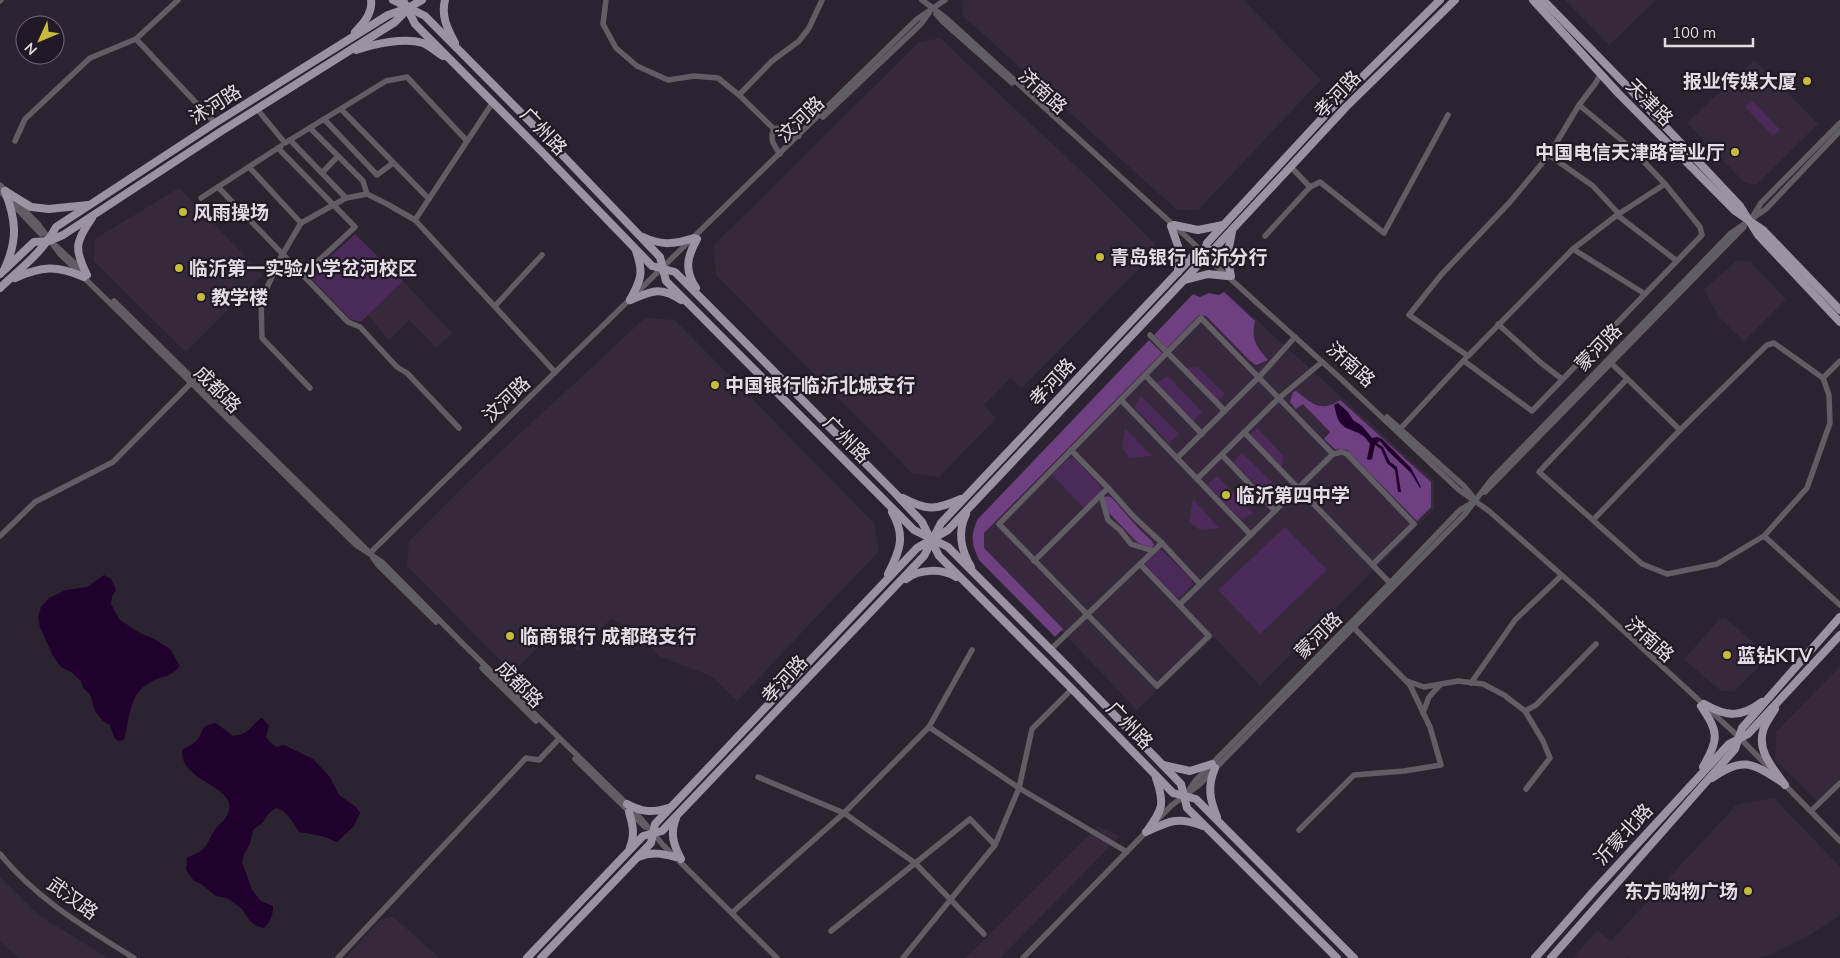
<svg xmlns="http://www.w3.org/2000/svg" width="1840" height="958" font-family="Mulish,'Noto Sans SC',sans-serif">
<rect width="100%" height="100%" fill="#2c2330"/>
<g fill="#36293c">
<polygon points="962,0 1244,0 1321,80 1198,210 1177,210 963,16"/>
<polygon points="1565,0 1656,0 1609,45"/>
<polygon points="940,38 1099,188 1155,244 1152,256 1022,388 1010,378 984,405 996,418 939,477 912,473 716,275 714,245 919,42"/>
<polygon points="1754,60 1818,124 1756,185 1745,183 1687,123"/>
<polygon points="179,188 263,275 186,352 94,261 95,239"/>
<polygon points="1737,260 1751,262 1786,299 1744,341 1719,317 1704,290"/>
<polygon points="403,281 453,334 436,347 409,320 389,340 368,315"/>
<polygon points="1228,294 1434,481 1434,509 1260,686 1214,637 1137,710 983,549 982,532 1201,303"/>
<polygon points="645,318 675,320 874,523 879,551 737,701 713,677 659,656 641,635 611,619 578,651 556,629 513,673 407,566 409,541 470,480"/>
<polygon points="1725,618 1769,656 1734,692 1721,691 1684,659 1720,619"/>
<polygon points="1840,667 1840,778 1817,801 1775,760 1776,732"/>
<polygon points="1774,798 1840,867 1840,915 1810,935 1772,954 1760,958 1630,958 1628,956 1626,958 1573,958 1597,930 1611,941 1737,804"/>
<polygon points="1098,826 1120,836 1000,958 966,958"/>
<polygon points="0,877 40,916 108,958 19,958 0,941"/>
<polygon points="393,917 440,958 346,958 380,920"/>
</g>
<g fill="#4b2958">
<polygon points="1753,101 1780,130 1773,136 1745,107"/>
<polygon points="355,234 403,281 361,322 350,319 309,276"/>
<polygon points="1198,367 1225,394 1218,401 1186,368"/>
<polygon points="1168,376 1202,412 1193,421 1156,383"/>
<polygon points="1141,396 1179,434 1169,443 1134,407"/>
<polygon points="1125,428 1152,456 1129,458 1122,448"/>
<polygon points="1257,428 1283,455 1282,467 1250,434"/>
<polygon points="1242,453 1276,486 1269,499 1233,462"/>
<polygon points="1074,458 1100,486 1102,491 1084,508 1052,475 1068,459"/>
<polygon points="1217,476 1253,513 1242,520 1207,485"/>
<polygon points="1193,499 1219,528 1200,530 1189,522"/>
<polygon points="1285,527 1327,570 1260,634 1218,590"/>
<polygon points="1158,550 1162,550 1192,580 1192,585 1179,598 1177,598 1146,566 1146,563"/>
</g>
<g fill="#6e3f81">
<path d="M 1224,292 L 1255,321 C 1251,340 1256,346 1268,360 L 1256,365 L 1249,360 L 1206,316 L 1199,315 L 1167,348 L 1154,335 L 1193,294 L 1200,297 L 1209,293 L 1219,295 Z"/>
<path d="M 1149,340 L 1162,353 L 984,533 L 984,548 L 1063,629 L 1055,637 L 979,560 C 972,544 970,537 977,520 Z"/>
<path d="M 1296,391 C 1313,404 1320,413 1340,400 L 1431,482 L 1431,507 L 1417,521 L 1347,450 L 1335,449 L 1324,439 L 1330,432 L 1303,404 L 1296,409 L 1290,402 L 1293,392 Z"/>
<polygon points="1107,496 1112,498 1140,530 1151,540 1154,545 1152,548 1138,543 1109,513 1104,498"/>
</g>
<g fill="#20002c">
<path d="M 1338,403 L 1348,412 L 1353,420 L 1362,426 L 1372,438 L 1377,437 L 1382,439 L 1411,468 L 1421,487 L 1420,488 L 1411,473 L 1389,452 L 1380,441 L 1377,443 L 1383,447 L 1390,462 L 1397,467 L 1401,492 L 1398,492 L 1395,470 L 1387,463 L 1381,449 L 1375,445 L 1372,459 L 1369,460 L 1367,459 L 1370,444 C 1361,428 1346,433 1339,421 C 1336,416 1336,411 1334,405 Z"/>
<path d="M 104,575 L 111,579 L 116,590 L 112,597 L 111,604 L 119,619 L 138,632 L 156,640 L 170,649 L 180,666 C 170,678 161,676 149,683 C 128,695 130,719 124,740 L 118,741 L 114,737 L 110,725 L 103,721 L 95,711 L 90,694 L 83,688 L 81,681 L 71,672 L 61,667 L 53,656 L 40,627 L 38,618 L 41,607 L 49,598 L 66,590 L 87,587 Z"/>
<path d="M 262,718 L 269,726 L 266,737 L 270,742 L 276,747 L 284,745 L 313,759 L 330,777 L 339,795 L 356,807 L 360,813 L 354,826 L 337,842 L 322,836 L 299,832 C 294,823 286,810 276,808 L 269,813 L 263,822 L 253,830 L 250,844 L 244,854 L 242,862 L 252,890 L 261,901 L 273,906 C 273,915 271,921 264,928 L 257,926 L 250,921 L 242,909 L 227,898 L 216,896 L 201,884 L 194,881 L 186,870 L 187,858 C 192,855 200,853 204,848 C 209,843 211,834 216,828 C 218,825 222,823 224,820 C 249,786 179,785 182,750 C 186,747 192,745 196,741 C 205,733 197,726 216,723 L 233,736 C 253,733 249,725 262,718 Z"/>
</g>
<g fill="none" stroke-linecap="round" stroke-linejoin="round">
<g stroke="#625d64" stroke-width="5.5">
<polyline points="606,0 603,24 616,48 637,66 668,80 694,76 718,78 739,95 774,129"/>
<polyline points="922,0 946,18 1191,241 1214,264 1339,377 1459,490 1489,511 1590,600 1740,738 1772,771"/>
<polyline points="0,1 1,0"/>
<polyline points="936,14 943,22 1012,83"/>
<polyline points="136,39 178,0"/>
<polyline points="739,95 772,61 799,41 809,28 822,0"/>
<polyline points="1579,105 1631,148 1665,184 1617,215 1573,249 1468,356 1409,315 1441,275 1510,202 1549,155 1579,105 1595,84 1601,74"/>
<polyline points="257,109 285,143 386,81 407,77 467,141"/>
<polyline points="341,109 429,199"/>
<polyline points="823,117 921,24 929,13"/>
<polyline points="324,119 377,175 393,163"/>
<polyline points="310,128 363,181 367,194"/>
<polyline points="290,140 346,198"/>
<polyline points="15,141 25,119 90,58 136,39 215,123"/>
<polyline points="278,148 355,227 303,275"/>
<path d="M 780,154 C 774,145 769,140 774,129 C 785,125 790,129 799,136"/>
<polyline points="1549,155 1593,186 1619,214"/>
<polyline points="249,167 301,223"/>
<polyline points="1291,167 1310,187"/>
<polyline points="322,173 338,156"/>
<polyline points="0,185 38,224 60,254 356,545 382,562 463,644 627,804 642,820 663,845 777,958"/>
<polyline points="218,187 348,322 360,327 397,367 407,373 459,428"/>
<polyline points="0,191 41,234"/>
<polyline points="201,198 281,146"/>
<polyline points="1617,215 1677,261"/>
<polyline points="1753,216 1761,203 1840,123"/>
<polyline points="415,220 555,372"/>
<polyline points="1265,236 1310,187 1320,182 1384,233 1448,115"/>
<polyline points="56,246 82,270"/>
<polyline points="1573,249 1645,294"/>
<polyline points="114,301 367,550"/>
<polyline points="495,306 542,255"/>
<polyline points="1498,324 1541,363 1562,379"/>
<polyline points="1150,335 1225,411"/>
<polyline points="1464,361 1532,411 1702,235 1700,227 1665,184"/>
<polyline points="1611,363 1680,430"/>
<polyline points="1145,375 1202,434"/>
<polyline points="1823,378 1840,361"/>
<polyline points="310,388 262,338 261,301 281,257 301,223 346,198 367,194 387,204 415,220 493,102"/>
<polyline points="1121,400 1251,535"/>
<polyline points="1387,417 1464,486 1473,497"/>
<polyline points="1400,429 1465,359"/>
<polyline points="1244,432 1390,583"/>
<polyline points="1071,450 1110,490 1134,517 1162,543 1200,584"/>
<polyline points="1333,454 1342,452 1347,454 1414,524 1373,564"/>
<polyline points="1222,455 1275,511"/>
<polyline points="1177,458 1259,377 1295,337"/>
<polyline points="1197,479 1279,398 1322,362"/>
<polyline points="1485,492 1744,227"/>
<polyline points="1101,495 1108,520 1120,530 1131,544 1153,551"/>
<polyline points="1593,520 1680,430 1767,345 1774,343 1823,378 1829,395 1830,423 1807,488 1764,536 1717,564 1667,574 1642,564 1539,472 1627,379"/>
<polyline points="0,536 35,502 113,462 191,383"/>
<polyline points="1764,536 1840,605"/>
<polyline points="370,553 917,19 945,0"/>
<polyline points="373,558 378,565 436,622"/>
<polyline points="1034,561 1108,488"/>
<polyline points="1140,564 1209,636 1157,686 999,524 1201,318 1333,454 1179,605"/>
<polyline points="1050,650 1162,543"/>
<polyline points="482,668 536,721"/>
<polyline points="1407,681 1424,687 1458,681 1483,684 1504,695 1525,711 1543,741 1550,758 1526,789"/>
<polyline points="1471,683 1515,620 1560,577"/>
<polyline points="1525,711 1536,705 1596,644"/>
<polyline points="1423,713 1429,697 1440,685"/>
<polyline points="929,727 1019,788 1127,852"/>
<polyline points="575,759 645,827"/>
<polyline points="758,777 844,813 915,863 984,934"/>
<polyline points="1783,783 1840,841"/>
<polyline points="1189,790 1195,781 1390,583 1460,510 1472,503"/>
<polyline points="1811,811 1840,783"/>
<polyline points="1156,821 1172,805 1199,785 1465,514 1491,480 1731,233 1766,209 1840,131"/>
<polyline points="1299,830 1354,775 1404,771 1441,765 1430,727 1410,685 1354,628"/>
<path d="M 0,854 C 35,898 86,928 134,958"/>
<polyline points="734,911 844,813 929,727 972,650"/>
<polyline points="831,931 970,819 995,845"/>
<polyline points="338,958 526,758 539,760 557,741"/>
<polyline points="903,958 995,845 1019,788 1032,729 1072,689"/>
<polyline points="1023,958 1148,830"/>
</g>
<g stroke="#9c92a1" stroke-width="8">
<polyline points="393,0 425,16 548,140 660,257 666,281 914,530 948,547 1068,667 1181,784 1187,808 1337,958"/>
<polyline points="403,0 415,24 539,149 652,266 675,272 895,493 922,522 939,556 1072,689 1173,793 1196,799 1354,958"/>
<path d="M 445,0 C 441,16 447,28 455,43"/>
<polyline points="1533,0 1619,94 1735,211 1763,230 1840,310"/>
<polyline points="1543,0 1627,86 1740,206 1758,235 1840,322"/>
<path d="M 355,32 C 363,24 373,13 371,0"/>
<path d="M 356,50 C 374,44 404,37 423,43 C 429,46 437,52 443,56"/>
<polyline points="5,191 31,207 49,209 88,205"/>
<polyline points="1174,225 1198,230 1223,225"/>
<polyline points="1171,226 1179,249 1178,272"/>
<path d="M 643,237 C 662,246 675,244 694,238"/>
<path d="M 5,268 C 18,239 16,220 5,191"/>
<polyline points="0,274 34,242 49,241 63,235 220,132 395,22 407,10"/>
<path d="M 87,275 C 74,249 75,242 92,218"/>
<polyline points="1231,276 1227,257 1232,232"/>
<path d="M 15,278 C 42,266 56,265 84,277"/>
<polyline points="1185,280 1208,274 1227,276"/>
<path d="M 0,288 C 20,269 43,252 56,227 L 215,123 L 388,15 L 408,8 L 422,0"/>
<path d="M 696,288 C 684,270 687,257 697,239"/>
<path d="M 630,300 C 652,291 660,286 681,300"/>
<path d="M 630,300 C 641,280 644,273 636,251"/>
<path d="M 903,498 C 927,511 936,510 961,499"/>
<path d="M 966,514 C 957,533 961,550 971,567"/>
<path d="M 888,574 C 900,551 906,536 892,512"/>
<path d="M 906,579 C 919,569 942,568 956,577"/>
<path d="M 1704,704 C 1727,717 1740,718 1762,702"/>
<path d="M 1701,706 C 1719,733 1719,738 1703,767"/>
<path d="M 1775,709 C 1771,716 1765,723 1763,731 C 1757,752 1774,769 1785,785"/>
<polyline points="1163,765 1190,771 1212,764"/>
<path d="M 1215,768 C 1207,787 1210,800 1217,817"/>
<path d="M 1712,778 C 1743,756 1752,763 1782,782"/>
<path d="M 627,804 C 641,812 652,813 668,808"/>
<path d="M 629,812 C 633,825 635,835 630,847"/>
<path d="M 676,818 C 670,833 673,844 681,859"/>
<path d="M 1147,831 C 1163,809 1165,804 1156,778"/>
<path d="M 1146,832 C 1169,821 1178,816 1203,826"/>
<path d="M 638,857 C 651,852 661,853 675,857"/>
<polyline points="527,958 643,836 662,831 924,556 941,523 1192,257 1214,249 1346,107 1455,0"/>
<polyline points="541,958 651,843 655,824 917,548 948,530 1200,263 1207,243 1339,100 1440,0"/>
<polyline points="1535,958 1593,892 1729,744 1748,734 1840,635"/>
<polyline points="1551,958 1735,749 1742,728 1840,617"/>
</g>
</g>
<g fill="#c5bc3d" stroke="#221926" stroke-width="2">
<circle cx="1807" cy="81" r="5"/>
<circle cx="1735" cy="152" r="5"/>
<circle cx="183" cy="212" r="5"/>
<circle cx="1100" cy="257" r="5"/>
<circle cx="179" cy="268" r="5"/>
<circle cx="201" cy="297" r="5"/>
<circle cx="715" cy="385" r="5"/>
<circle cx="1226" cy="495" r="5"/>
<circle cx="510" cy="636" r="5"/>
<circle cx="1727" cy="655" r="5"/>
<circle cx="1748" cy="891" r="5"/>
</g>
<g text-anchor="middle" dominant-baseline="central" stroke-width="4.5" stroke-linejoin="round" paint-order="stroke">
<g font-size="19" font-weight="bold" fill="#e3dce5" stroke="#221926" text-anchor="start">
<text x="1797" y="81" text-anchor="end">报业传媒大厦</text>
<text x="1725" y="152" text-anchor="end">中国电信天津路营业厅</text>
<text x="193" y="212">风雨操场</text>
<text x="1110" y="257">青岛银行 临沂分行</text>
<text x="189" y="268">临沂第一实验小学岔河校区</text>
<text x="211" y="297">教学楼</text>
<text x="725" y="385">中国银行临沂北城支行</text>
<text x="1236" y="495">临沂第四中学</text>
<text x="520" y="636">临商银行 成都路支行</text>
<text x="1737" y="655">蓝钻KTV</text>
<text x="1738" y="891" text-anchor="end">东方购物广场</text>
</g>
<g font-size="19" fill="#e3dce5" stroke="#221926">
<text transform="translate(1043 91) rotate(42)">济南路</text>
<text transform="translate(1337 94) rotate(-46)">孝河路</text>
<text transform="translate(1650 102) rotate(45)">天津路</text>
<text transform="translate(215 104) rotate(-32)">沭河路</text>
<text transform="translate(800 119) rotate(-44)">汶河路</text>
<text transform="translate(544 131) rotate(46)">广州路</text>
<text transform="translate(1598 347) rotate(-46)">蒙河路</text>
<text transform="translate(1351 364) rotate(42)">济南路</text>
<text transform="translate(1052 382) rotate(-47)">孝河路</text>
<text transform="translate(218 389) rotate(45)">成都路</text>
<text transform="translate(506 399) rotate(-44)">汶河路</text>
<text transform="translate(847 439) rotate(45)">广州路</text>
<text transform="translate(1318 635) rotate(-45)">蒙河路</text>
<text transform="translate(1650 639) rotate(42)">济南路</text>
<text transform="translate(784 679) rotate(-47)">孝河路</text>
<text transform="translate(520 684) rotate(45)">成都路</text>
<text transform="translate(1130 725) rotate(46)">广州路</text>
<text transform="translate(1623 834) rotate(-47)">沂蒙北路</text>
<text transform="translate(73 898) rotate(36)">武汉路</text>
</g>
</g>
<g transform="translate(40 40) rotate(226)"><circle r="24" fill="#221926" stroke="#6f6772"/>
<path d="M0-4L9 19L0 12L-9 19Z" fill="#c5bc3d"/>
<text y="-8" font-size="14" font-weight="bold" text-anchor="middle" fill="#e3dce5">N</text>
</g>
<path d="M1665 38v8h88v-8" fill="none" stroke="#e3dce5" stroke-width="2.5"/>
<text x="1672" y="38" font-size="15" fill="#e3dce5" stroke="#221926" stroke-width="4" paint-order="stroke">100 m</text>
</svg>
